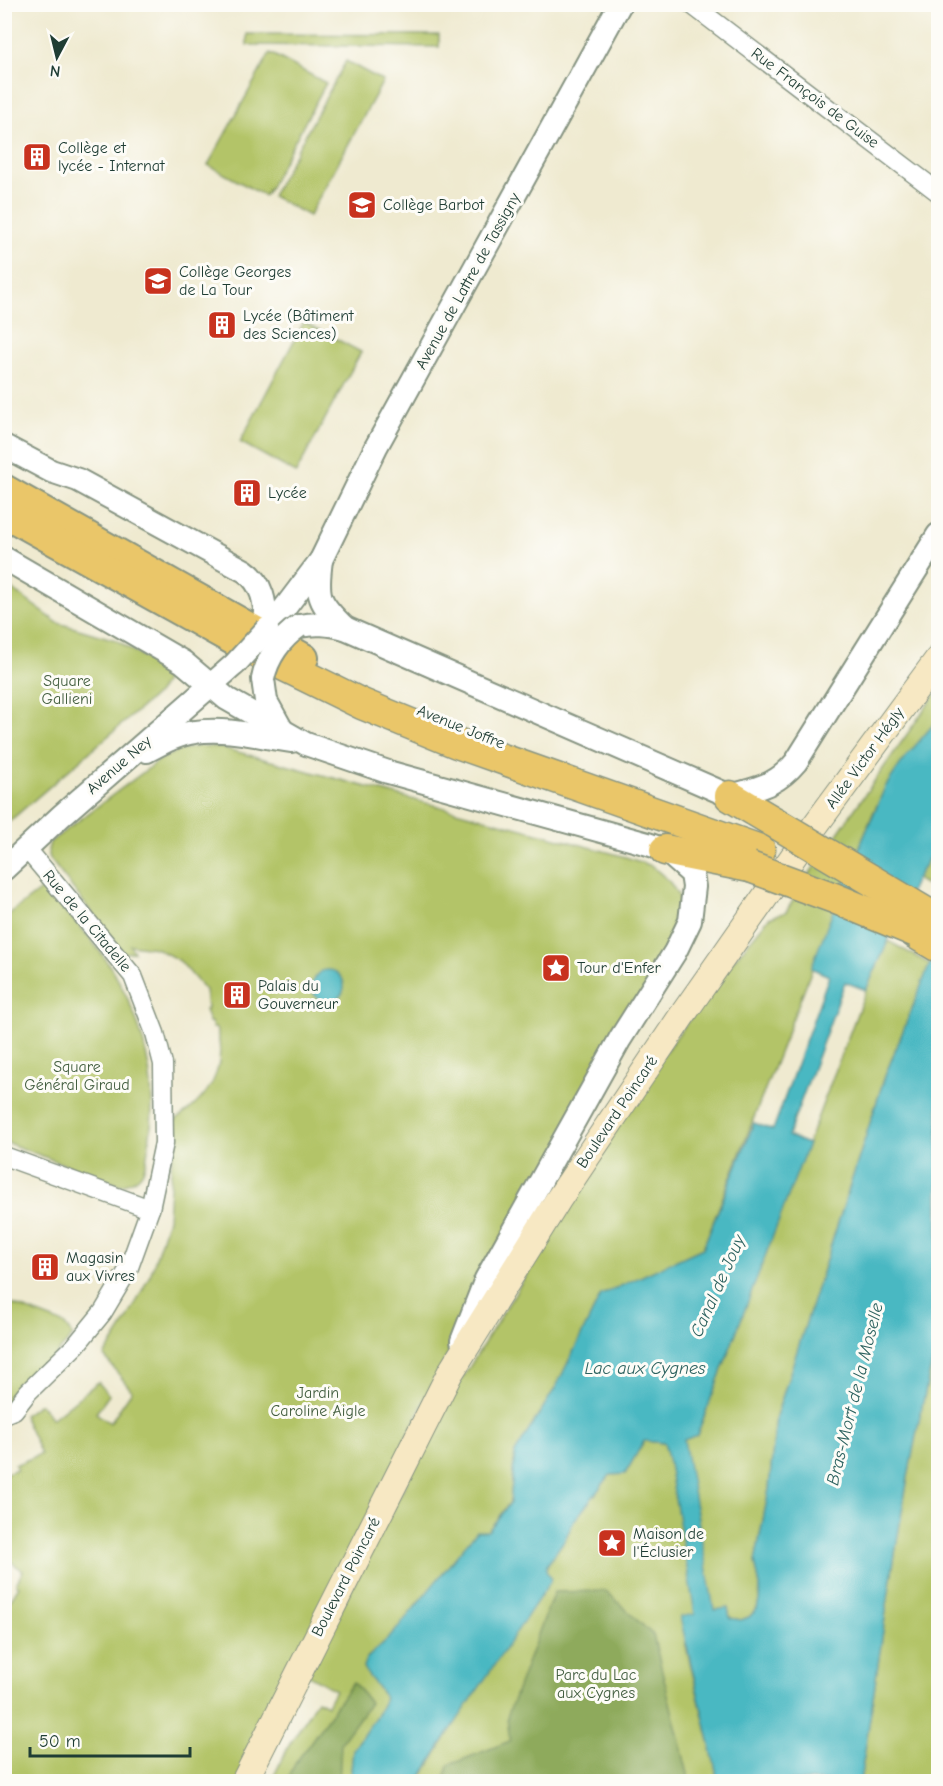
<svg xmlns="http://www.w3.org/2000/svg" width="943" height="1786" font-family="'Comic Neue',sans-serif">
<rect width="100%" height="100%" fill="#fdfcf7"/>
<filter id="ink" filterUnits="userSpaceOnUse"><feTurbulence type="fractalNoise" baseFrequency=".0167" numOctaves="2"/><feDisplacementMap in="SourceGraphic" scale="12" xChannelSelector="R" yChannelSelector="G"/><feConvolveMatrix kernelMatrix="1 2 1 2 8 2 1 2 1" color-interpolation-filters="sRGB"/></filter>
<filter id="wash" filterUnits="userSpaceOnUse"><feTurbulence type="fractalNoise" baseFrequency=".008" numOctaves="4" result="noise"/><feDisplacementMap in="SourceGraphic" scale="24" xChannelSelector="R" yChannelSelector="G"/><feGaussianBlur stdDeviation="1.35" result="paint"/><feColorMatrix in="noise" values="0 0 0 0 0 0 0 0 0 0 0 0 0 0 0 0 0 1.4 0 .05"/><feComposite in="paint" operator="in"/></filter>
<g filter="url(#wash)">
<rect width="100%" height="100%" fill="#efead0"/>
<g fill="#b3c467" stroke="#69804e" stroke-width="1.5">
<polygon points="247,34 439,35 439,47 247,45"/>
<polygon points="270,53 326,83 265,196 208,165"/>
<polygon points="346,61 383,81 309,216 272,196"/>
<polygon points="304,322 361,352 296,473 240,442"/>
<polygon points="5,584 58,623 116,640 157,665 163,673 165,681 158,693 5,825"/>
<path d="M 938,690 L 938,719 C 913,749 890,777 873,813 L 703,1248 L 601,1295 L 556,1387 L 515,1453 L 510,1502 L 488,1531 L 393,1634 L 366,1659 L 363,1667 C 369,1680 379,1685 385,1699 L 378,1713 L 353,1750 L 350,1781 L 271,1782 L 288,1747 L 317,1700 L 327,1705 L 335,1690 L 307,1674 L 452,1395 L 660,1059 L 733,961 L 769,918 L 786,912 L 810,873 Z"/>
<path d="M 198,746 L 219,747 L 626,857 L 652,866 L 669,881 L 682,901 L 683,926 L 435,1378 L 242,1781 L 5,1781 L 4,1617 L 6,1615 L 4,1610 L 19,1586 L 16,1584 L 23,1571 L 5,1557 L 5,1471 L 7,1473 L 17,1469 L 15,1465 L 41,1454 L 23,1415 L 40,1404 L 52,1419 L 98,1382 L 109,1395 L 96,1413 L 110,1423 L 132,1391 L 104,1356 L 127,1320 L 151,1273 L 168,1219 L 174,1121 C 208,1099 229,1070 216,1028 L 213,1028 L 211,1022 L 209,1022 L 205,1010 L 207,1009 L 205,990 L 180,961 L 156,948 L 130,945 L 134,952 L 123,953 L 50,859 L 48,850 L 50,842 L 161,759 L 177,751 Z"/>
<polygon points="938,843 938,892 916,879"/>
<path d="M 42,889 C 57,904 74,918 87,935 C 135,992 161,1068 149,1143 C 145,1167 147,1180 119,1185 L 5,1142 L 5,917 Z"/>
<polygon points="888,941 930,964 885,1076 776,1417 769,1489 755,1562 760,1586 759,1601 757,1609 749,1617 741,1620 730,1618 728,1608 685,1642 716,1770 717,1781 419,1782 546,1571 547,1565 565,1539 574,1521 610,1475 625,1474 644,1441 664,1443 697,1435 866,990"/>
<polygon points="4,1301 64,1324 73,1336 12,1403 4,1406"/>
<path d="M 938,1338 L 938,1781 L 860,1782 C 884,1634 901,1483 938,1338 Z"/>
</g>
<g fill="#8eaa5c" stroke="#567448" stroke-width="1.5">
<polygon points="606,1591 653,1635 688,1774 687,1781 443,1781 449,1765 510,1741 507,1717 554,1592"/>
<polygon points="353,1682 370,1703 341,1743 339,1781 287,1781 295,1764"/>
</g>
<g fill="#49b8c2" stroke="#347a7b" stroke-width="1.5">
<path d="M 938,719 L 938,843 L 916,879 L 866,990 L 845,982 L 788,1136 L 808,1144 L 697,1435 L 684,1440 L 714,1610 L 728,1608 L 730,1618 L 741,1620 L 749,1617 L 757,1609 L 759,1601 L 760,1586 L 755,1562 L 769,1489 L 776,1417 L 885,1076 L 933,956 L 938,948 L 938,1338 C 901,1483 884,1634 860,1781 L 717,1781 L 716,1770 L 680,1617 L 695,1614 L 668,1458 L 664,1443 L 644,1441 L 625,1474 L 610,1475 L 574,1521 L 565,1539 L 547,1565 L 546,1571 L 552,1579 L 444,1740 L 419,1781 L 350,1782 L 353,1750 L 378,1713 L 385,1699 C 379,1685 369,1680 363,1667 L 366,1659 L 393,1634 L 477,1531 L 488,1531 L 510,1503 L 515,1453 L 556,1387 L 601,1295 L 703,1248 L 754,1123 L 773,1130 L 829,976 L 811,968 L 838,898 L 885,787 L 904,759 Z"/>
<circle cx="328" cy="986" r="16"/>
</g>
</g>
<g filter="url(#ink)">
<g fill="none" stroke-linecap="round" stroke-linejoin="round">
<g stroke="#879482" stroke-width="21">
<g id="minor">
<polyline points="691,4 938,192"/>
<polyline points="4,1156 150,1209"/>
<polyline points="4,1414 14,1410 28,1392 76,1345 103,1312 128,1270 150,1209 164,1143 163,1064 155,1033 133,976 26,848"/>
</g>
</g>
<g stroke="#879482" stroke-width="26">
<g id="tertiary">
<path d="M 4,446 L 51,471 L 78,480 L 245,571 C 265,585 265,607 267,629"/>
<polyline points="4,558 183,662 227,699 306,744 388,772 648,844 665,850 692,874 694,887 690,921 675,952 620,1039 486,1279 462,1341"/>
<path d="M 321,560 C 316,597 318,602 345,628"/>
<path d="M 299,626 C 316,623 328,624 345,628 L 730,796 C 758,788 776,786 796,762 L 938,535"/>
<polyline points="267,629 281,613 321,560 376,447 620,4"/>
<polyline points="263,679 266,701 282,730"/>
<path d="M 147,751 C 162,743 178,734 195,732 C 226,727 261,737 292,741"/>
<polyline points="4,869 61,816 235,664"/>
</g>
</g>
<g stroke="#879482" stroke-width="28">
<polyline id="secondary" points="244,1782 450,1373 558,1200 681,1017 814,827 938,659"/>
</g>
<g stroke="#879482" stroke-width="32">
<g id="primary">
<polyline points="4,489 304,658"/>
<polyline points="4,513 236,642"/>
</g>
</g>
<g stroke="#879482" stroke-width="33">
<g id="trunk">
<polyline points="250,649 362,704 457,743 760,850"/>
<polyline points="730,796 774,822"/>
<polyline points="665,850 750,867"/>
</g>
</g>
<g stroke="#879482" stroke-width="36">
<polyline id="motorway" points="916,932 938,945"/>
</g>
<use href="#minor" stroke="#fff" stroke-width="18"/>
<use href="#tertiary" stroke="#fff" stroke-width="22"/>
<use href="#secondary" stroke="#f7e8c3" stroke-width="26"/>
<use href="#primary" stroke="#eac669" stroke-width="28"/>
<use href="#trunk" stroke="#eac669" stroke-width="30"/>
<use href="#motorway" stroke="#eac669" stroke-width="33"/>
<g stroke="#879482" stroke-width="26" stroke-linecap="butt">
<g id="tertiary-bridge">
<polyline points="235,664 267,629"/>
<path d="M 263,679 C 267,658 281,638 299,626"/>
</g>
</g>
<g stroke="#879482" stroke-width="33" stroke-linecap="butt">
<g id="trunk-bridge">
<polyline points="774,822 938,920"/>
<polyline points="750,867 834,898 916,932"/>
</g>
</g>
<use href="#tertiary-bridge" stroke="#fff" stroke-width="22"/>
<use href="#trunk-bridge" stroke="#eac669" stroke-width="30"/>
</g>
</g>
<defs>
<g id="building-square" transform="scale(1.5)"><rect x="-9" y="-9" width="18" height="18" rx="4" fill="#c8321e" stroke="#fdfcf7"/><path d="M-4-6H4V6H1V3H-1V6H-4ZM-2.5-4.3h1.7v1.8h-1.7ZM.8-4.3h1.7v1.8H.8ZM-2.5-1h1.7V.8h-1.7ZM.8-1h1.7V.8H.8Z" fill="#fff"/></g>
<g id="school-square" transform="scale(1.5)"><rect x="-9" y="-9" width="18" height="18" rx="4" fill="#c8321e" stroke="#fdfcf7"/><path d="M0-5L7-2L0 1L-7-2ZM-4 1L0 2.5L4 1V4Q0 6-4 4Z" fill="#fff"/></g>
<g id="sight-square" transform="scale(1.5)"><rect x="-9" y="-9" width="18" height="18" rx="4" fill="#c8321e" stroke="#fdfcf7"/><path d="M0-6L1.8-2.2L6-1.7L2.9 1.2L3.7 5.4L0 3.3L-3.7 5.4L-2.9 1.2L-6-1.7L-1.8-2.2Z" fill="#fff"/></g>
</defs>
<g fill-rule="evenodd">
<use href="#building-square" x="37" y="157"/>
<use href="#school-square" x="362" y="205"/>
<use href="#school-square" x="158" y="281"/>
<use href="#building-square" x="222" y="325"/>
<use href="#building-square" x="247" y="493"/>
<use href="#sight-square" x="556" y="968"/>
<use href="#building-square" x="237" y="995"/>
<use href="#building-square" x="45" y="1267"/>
<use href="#sight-square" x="612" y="1543"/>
</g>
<g text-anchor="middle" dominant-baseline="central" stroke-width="6" stroke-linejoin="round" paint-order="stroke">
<g font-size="16" fill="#1f3d34" stroke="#fdfcf7">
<text transform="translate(815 98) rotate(37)">Rue François de Guise</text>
<text transform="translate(468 281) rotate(-61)">Avenue de Lattre de Tassigny</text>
<text transform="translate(461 727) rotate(22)">Avenue Joffre</text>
<text transform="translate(865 758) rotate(-54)">Allée Victor Hégly</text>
<text transform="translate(119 765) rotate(-41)">Avenue Ney</text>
<text transform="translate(87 921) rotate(50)">Rue de la Citadelle</text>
<text transform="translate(617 1112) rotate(-56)">Boulevard Poincaré</text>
<text transform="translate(346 1577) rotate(-63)">Boulevard Poincaré</text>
</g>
<g font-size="16" fill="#1f3d34" stroke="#fdfcf7" text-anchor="start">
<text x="58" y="148">Collège et<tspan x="58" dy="18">lycée - Internat</tspan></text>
<text x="383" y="205">Collège Barbot</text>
<text x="179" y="272">Collège Georges<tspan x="179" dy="18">de La Tour</tspan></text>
<text x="243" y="316">Lycée (Bâtiment<tspan x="243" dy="18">des Sciences)</tspan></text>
<text x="268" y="493">Lycée</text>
<text x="577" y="968">Tour d'Enfer</text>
<text x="258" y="986">Palais du<tspan x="258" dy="18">Gouverneur</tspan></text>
<text x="66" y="1258">Magasin<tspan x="66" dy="18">aux Vivres</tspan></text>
<text x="633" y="1534">Maison de<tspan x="633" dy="18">l'Éclusier</tspan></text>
</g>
<g font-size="16" fill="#445f41" stroke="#fdfcf7">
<text x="67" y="681">Square<tspan x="67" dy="18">Gallieni</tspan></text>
<text x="77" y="1067">Square<tspan x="77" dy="18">Général Giraud</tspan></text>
<text x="318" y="1393">Jardin<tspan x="318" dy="18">Caroline Aigle</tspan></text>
<text x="596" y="1675">Parc du Lac<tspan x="596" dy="18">aux Cygnes</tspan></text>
</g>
<g font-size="18" font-style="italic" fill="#2c625f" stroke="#fdfcf7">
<text transform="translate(718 1286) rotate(-66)">Canal de Jouy</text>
<text x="645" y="1368">Lac aux Cygnes</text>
<text transform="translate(855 1394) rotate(-76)">Bras-Mort de la Moselle</text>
</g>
</g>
<rect width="943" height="1786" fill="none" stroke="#fdfcf7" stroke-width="24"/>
<g transform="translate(57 57) rotate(187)" stroke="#fdfcf7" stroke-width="4.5" paint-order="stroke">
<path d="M0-4.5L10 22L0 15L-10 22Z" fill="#1f3d34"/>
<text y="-9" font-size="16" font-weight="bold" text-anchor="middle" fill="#1f3d34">N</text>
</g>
<path d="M30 1747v9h160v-9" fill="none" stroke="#1f3d34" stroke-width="3"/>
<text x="39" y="1747" font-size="18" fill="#1f3d34" stroke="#fdfcf7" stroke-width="4.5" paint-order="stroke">50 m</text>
</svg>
